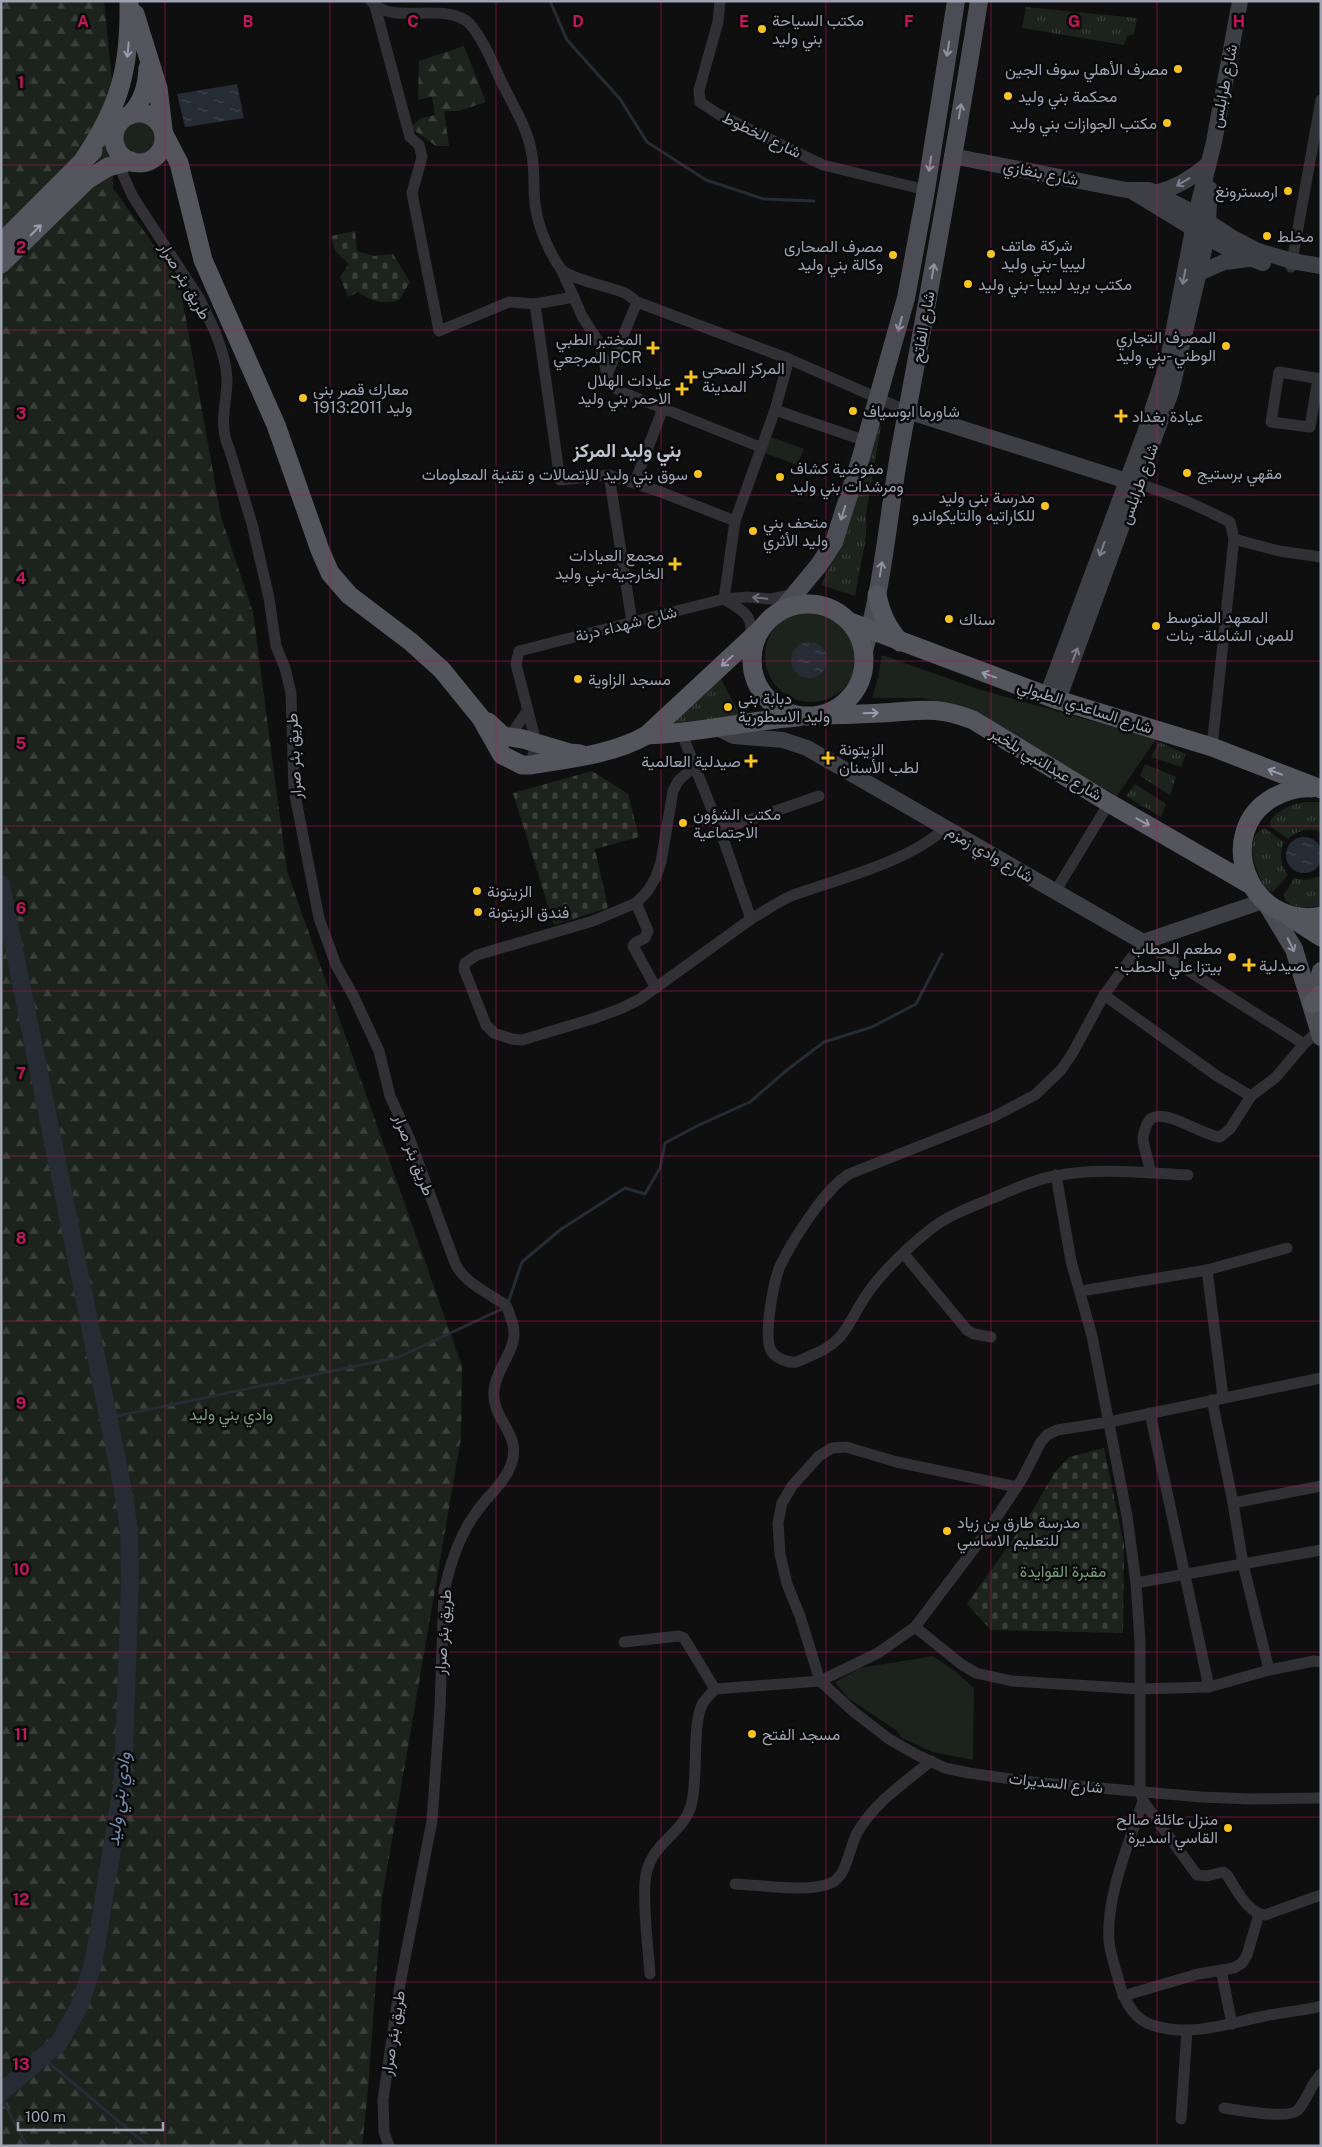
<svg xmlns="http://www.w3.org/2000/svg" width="1322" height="2147" font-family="'Public Sans',Vazirmatn,sans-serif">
<defs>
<pattern id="grass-tufts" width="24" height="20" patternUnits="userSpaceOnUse" patternTransform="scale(1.25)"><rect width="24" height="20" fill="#1b231c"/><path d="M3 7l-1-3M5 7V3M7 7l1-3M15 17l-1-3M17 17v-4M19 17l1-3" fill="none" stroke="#39403b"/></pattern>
<pattern id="forest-firs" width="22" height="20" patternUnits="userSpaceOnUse" patternTransform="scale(1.25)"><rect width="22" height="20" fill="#1b231c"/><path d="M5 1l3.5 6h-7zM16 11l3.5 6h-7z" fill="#39403b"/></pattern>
<pattern id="cemetery-stones" width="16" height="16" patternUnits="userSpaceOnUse" patternTransform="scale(1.25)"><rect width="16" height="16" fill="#1b231c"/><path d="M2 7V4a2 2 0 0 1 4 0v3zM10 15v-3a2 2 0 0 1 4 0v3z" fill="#39403b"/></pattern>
<pattern id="water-ripples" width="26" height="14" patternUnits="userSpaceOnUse" patternTransform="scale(1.25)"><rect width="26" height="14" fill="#252c34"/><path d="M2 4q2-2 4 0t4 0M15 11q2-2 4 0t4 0" fill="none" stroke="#41474f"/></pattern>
</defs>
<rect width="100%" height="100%" fill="#0f0f10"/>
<g fill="url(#grass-tufts)">
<polygon points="1026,7 1137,18 1134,34 1127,36 1124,45 1022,28"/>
<polygon points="878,423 881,426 866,514 866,537 855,596 821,585 841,543"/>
<polygon points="720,678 741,716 671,726"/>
<polygon points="1159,742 1186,754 1181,767 1151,757"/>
<polygon points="1145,764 1176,777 1170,795 1140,776"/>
<polygon points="1135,784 1166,804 1161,817 1126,796"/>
<path d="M 1305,802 L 1321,802 L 1321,832 C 1308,828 1298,830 1288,839 L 1271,827 L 1270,821 C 1277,810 1293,804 1305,802 Z"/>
<path d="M 1264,828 L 1284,842 C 1279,854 1280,865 1288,875 L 1273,892 L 1266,890 C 1257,874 1241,839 1264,828 Z"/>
<path d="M 1321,876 L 1321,906 C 1310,907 1286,910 1284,895 L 1294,878 L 1305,880 Z"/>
</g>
<g fill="url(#forest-firs)">
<polygon points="1,1 104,1 113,90 113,188 179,280 221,517 253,612 287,871 462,1366 461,1438 382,1898 368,2090 362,2146 1,2146"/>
<polygon points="464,46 486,102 459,111 444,111 449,146 436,146 414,130 412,126 421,118 435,115 432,97 418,100 419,61"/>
</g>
<g fill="url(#cemetery-stones)">
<path d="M 355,231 L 357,251 L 374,256 L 393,254 L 410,282 L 399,300 C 384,305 370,301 358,292 L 348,297 L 340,277 L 349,264 L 335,251 L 331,236 Z"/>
<polygon points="592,771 628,794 639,837 595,849 608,908 554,925 513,793"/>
<polygon points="1104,1448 1124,1545 1123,1633 991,1630 967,1604 1028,1518 1055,1472 1069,1457"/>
</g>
<g fill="#1b231c">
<circle cx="139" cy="139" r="17"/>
<polygon points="771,437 804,449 797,465 765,453"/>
<circle cx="811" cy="656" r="46"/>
<polygon points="882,655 978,689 1156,739 1117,796 1002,729 952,704 922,698 872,698 878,678"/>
<polygon points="933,1656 955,1671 974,1688 973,1760 933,1752 902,1738 896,1730 848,1698 835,1682 860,1668"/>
</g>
<g fill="url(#water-ripples)">
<polygon points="237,84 244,118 185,127 177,94"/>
<circle cx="809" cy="660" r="18"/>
<circle cx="1304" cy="855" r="18"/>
</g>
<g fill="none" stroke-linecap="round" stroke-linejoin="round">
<g stroke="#252c34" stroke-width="3">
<polyline points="550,1 567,40 620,99 647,142 706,180 764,199 814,201"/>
<polyline points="508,1303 522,1262 560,1230 625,1188 645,1194 660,1168 665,1143 699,1125 750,1102 787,1070 824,1042 872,1027 916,1004 942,954"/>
<polyline points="108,1418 399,1357 504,1308"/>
<polyline points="42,2057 148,2146"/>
<polyline points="1,2097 27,2146"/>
</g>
<polyline stroke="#252c34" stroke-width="18" points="1,884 122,1485 129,1529 130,1580 123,1779 94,1960 80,2005 59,2043 1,2092"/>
<g stroke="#303035" stroke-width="11">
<path d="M 371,1 C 391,27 445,0 470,24 C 485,42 494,67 504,87 C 514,107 527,128 531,150 C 536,169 532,191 536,210 C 539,229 550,254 561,269 C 569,279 611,287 625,293 C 629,295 633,299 637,302 L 789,359 L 907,411"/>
<polyline points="720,1 718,22 699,90 700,102 718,114 823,165 926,190"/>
<polyline points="375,6 410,137 419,145 422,157 412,193 439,331 509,302 535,304 574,297"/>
<path d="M 120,158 L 123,175 L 133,197 L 199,298 C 211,322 226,352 227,379 C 227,403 218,425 229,448 L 252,524 L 269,598 L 276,646 L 285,668 L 291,693 L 294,790 L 319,918 L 336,965 L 354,997 L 379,1051 L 390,1096 L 410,1140 L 455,1263 C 463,1280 478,1287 493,1297 C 497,1300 503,1302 506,1306 C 508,1308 509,1313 510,1316 C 524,1347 497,1362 494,1390 C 491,1421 523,1433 511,1465 C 504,1484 486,1497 475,1514 C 459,1536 450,1565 444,1591 L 440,1708 L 432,1821 L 400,1984 L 383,2100 L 384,2132 L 389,2146"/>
<polyline points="1291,267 1321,100"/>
<polyline points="562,271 582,316 599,343 610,385 622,392 760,447"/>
<polyline points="535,304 560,480 609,475 661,492 735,521"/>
<polyline points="607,375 637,302"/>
<polyline points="1318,378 1310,427 1271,422 1279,372 1321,379"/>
<polyline points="775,410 866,441"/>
<polyline points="609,475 632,622"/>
<polyline points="635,482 663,408"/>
<path d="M 1131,482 C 1165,491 1199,506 1230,522 L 1234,539 L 1212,747"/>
<polyline points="1234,539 1279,551 1321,557"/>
<polyline points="724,599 735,521 775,410 789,359"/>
<path d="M 724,599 C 742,610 755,615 750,639"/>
<path d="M 682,734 L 720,830 L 751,919 C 764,912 777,902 791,896 C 838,879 909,862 945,828"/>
<polyline points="507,741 527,711"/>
<polyline points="531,765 536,742 516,664 519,651 724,599 747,597 771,599 795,594"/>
<polyline points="695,766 678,781 673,791 661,862 656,877 647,892 636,903 593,921 477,955 465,963 464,969 486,1025 494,1033 512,1039 522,1040 592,1019 620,1009 640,999 751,919"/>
<polyline points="720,830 819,796"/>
<polyline points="1055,892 1109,803"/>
<polyline points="636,903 648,931 645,938 635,943 633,946 656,988"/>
<polyline points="1104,995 1217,1076 1251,1096 1276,1077 1304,1044 1319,1030"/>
<path d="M 1151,1173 C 1149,1162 1144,1150 1143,1139 C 1143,1134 1145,1129 1147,1124 C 1157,1101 1201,1136 1220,1137 L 1230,1129 L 1251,1096"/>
<path d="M 1056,1175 L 1071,1261 L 1092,1336 L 1127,1516 L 1136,1583 L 1140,1641 L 1140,1790 L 1143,1801 L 1197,1875 L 1207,1876 L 1223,1872 L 1227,1875 C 1236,1888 1247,1913 1265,1915 L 1321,1895"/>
<path d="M 1188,1175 C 1146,1173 1096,1167 1055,1176 C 1032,1180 1010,1191 988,1200 C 969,1208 947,1216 931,1229 C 909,1246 882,1272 867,1294 C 847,1323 847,1342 810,1356 C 806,1358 801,1361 796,1362 C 789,1363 777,1359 772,1352 C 762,1339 774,1279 781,1264 C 794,1238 825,1189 849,1174 L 993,1117 L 1035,1095 L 1061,1070 L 1072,1054 L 1104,995 L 1143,942 L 1304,1044"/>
<polyline points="904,1254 967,1330 974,1334 991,1337"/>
<polyline points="1081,1291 1207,1270"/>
<polyline points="1223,1397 1207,1270 1287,1248"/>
<polyline points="1212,1400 1233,1503"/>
<polyline points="1150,1413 1209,1687"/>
<polyline points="1017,1487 897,1462 846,1447 832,1448 819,1456 792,1486 782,1503 778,1523 780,1554 787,1584 800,1616 820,1681 854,1712 889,1739 917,1755 945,1768 969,1773 1032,1782 1201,1797 1252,1799 1321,1798"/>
<polyline points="1136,1583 1321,1550"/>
<polyline points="915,1627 961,1664 976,1673 1012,1681 1140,1689 1209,1687 1269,1670 1314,1661 1321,1662"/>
<polyline points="624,1642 679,1636 684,1638 715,1689"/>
<polyline points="1269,1670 1243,1564 1233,1503 1321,1486"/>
<path d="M 1143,1801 C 1129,1843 1106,1896 1109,1941 C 1110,1954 1116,1969 1119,1982 C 1124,2000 1133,2019 1152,2025 C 1190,2038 1228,2023 1265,2016 C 1283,2012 1302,2011 1321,2006"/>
<path d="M 735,1884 C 760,1885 810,1893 831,1883 C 847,1876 849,1848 857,1833 C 875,1802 903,1784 931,1761"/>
<polyline points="1221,1970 1232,2024"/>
<path d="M 650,1974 C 648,1945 643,1911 645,1882 C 648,1843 682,1836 691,1806 C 699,1779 691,1724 703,1703 C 706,1698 712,1693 715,1689 L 820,1681 L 878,1653 L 915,1627 L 989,1529 L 1022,1479 L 1041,1442 L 1047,1435 L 1057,1430 L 1109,1422 L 1321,1378"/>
<polyline points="1123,1996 1198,1974 1234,1968 1242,1963 1247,1955 1259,1914"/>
<path d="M 1224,2108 C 1239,2110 1287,2120 1298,2110 C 1307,2100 1311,2084 1321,2074"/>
<polyline points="1181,2119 1187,2030"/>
</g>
<g stroke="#3e3f45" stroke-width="16">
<polyline points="952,156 1126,190 1149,190 1155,193 1196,214 1231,237 1258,251 1292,261 1321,266"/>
<polyline points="1130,190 1207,237 1236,253 1263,263"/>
<path d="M 1155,193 C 1176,188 1191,179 1207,165"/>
<polyline points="1199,273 1224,262 1249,259"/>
<polyline points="907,411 1127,481"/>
<polyline points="1047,696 1146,430 1167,365 1196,214 1214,142 1240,1"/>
<polyline points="1058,700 1171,392 1207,237 1210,189"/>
<polyline points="718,728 734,736 783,740 807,748 1143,942 1263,901"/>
</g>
<g stroke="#4c4d54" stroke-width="18">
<polyline points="780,612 819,565 834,542 861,457 906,298 926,190 956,1"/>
<path d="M 864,651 C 883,586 888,516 900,449 C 928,300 955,151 979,1"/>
<polyline points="1266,903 1294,949 1321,1037"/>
<polyline points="1312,1004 1321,971"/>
</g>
<g stroke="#54555d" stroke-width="19">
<polyline points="135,14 158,88 163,129"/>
<circle cx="139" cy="138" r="25"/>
<path d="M 130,115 C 143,101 147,87 148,68"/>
<path d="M 164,134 L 179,163 L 203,260 L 276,425 L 320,550 L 330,573 L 349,595 L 411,642 L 442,670 L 481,718 L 502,755 L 522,765 L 531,765 C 571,758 611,755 647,735 L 762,628"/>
<path d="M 84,159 C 121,104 130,67 129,1"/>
<polyline points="1,243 93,151"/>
<polyline points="1,264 87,180 108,167 131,161"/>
<path d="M 877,595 C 881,614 887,627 900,642"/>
<circle cx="808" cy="660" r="56"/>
<polyline points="850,622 1058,700 1212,747 1321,789"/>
<path d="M 822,715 C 842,715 861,714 881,713 C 919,711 935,705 973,720 L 1109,803 L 1251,885"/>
<polyline points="488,722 503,736 523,739 570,753 580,754"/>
<path d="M 647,735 C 697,733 746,721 797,717"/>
<path d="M 1311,788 C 1298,787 1286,791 1274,797 C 1212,831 1248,930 1321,916"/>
<polyline points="1290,917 1321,937"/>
<polyline points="1312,1004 1321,994"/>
</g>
</g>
<defs><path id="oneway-shaft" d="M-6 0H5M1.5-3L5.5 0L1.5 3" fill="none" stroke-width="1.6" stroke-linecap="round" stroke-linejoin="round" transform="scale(1.25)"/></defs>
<g stroke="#8e929f">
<use href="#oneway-shaft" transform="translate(948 49) rotate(99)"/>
<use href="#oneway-shaft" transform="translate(960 111) rotate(-80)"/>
<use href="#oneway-shaft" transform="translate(930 164) rotate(99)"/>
<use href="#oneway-shaft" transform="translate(933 271) rotate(-80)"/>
<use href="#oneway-shaft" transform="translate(900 324) rotate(105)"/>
<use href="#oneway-shaft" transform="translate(843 513) rotate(108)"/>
<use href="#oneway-shaft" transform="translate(881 569) rotate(-81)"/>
<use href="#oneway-shaft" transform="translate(1291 945) rotate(64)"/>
</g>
<g stroke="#989baa">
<use href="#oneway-shaft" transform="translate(128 50) rotate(95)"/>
<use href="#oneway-shaft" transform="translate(36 230) rotate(-45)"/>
<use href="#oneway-shaft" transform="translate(727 661) rotate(137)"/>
<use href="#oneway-shaft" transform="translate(989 675) rotate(-160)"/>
<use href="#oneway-shaft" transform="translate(871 713) rotate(-2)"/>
<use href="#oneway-shaft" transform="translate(1275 772) rotate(-159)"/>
<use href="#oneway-shaft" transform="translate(1143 822) rotate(30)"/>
</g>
<g stroke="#7d808c">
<use href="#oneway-shaft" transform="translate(1183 182) rotate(149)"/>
<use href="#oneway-shaft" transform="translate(1184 277) rotate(101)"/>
<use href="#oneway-shaft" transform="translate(1102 549) rotate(110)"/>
<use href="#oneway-shaft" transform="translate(1075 655) rotate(-69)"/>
</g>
<use stroke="#6d6f7a" href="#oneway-shaft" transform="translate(760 598) rotate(-175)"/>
<path fill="none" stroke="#c2185b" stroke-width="1" stroke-opacity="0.55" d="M 165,1 L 165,2146M 330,1 L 330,2146M 496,1 L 496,2146M 661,1 L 661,2146M 826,1 L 826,2146M 991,1 L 991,2146M 1157,1 L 1157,2146M 1,165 L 1321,165M 1,330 L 1321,330M 1,495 L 1321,495M 1,661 L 1321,661M 1,826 L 1321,826M 1,991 L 1321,991M 1,1156 L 1321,1156M 1,1321 L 1321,1321M 1,1486 L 1321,1486M 1,1652 L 1321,1652M 1,1817 L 1321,1817M 1,1982 L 1321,1982"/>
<g fill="#f6c320" stroke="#0a0a0b" stroke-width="2">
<circle cx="762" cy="29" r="5"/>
<circle cx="1178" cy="69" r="5"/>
<circle cx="1008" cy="96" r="5"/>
<circle cx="1167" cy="123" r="5"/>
<circle cx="1288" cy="191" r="5"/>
<circle cx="1267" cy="236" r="5"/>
<circle cx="991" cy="254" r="5"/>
<circle cx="893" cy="255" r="5"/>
<circle cx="968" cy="284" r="5"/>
<circle cx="1226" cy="346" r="5"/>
<path d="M650.5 340.5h5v5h5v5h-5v5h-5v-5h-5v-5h5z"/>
<path d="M688.5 369.5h5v5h5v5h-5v5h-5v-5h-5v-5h5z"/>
<path d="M679.5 381.5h5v5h5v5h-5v5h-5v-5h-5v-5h5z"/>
<circle cx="303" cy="398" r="5"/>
<circle cx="853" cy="411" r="5"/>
<path d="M1118.5 408.5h5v5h5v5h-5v5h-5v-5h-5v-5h5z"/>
<circle cx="1187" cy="473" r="5"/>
<circle cx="698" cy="474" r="5"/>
<circle cx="780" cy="477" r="5"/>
<circle cx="1045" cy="506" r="5"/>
<circle cx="753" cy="531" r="5"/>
<path d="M672.5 556.5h5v5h5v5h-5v5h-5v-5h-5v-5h5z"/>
<circle cx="949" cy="619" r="5"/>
<circle cx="1156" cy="626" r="5"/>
<circle cx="578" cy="679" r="5"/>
<circle cx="728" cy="707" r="5"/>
<path d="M825.5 750.5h5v5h5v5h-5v5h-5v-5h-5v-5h5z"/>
<path d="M748.5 753.5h5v5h5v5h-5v5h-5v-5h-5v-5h5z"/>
<circle cx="683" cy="823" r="5"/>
<circle cx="477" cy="891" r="5"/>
<circle cx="478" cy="912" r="5"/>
<circle cx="1232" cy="957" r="5"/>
<path d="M1246.5 957.5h5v5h5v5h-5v5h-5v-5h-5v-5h5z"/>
<circle cx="947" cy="1531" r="5"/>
<circle cx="752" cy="1734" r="5"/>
<circle cx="1228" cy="1828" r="5"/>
</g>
<g text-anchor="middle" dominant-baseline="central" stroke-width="5" stroke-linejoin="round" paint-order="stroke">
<g font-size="16" fill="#9fa3b2" stroke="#0a0a0b" text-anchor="start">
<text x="772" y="20">مكتب السياحة<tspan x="772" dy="18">بني وليد</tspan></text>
<text x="1168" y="69" text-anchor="end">مصرف الأهلي سوف الجين</text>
<text x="1018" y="96">محكمة بني وليد</text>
<text x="1157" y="123" text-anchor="end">مكتب الجوازات بني وليد</text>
<text x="1278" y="191" text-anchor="end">ارمسترونغ</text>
<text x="1277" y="236">مخلط</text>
<text x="1001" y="245">شركة هاتف<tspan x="1001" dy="18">ليبيا -بني وليد</tspan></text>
<text x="883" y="246" text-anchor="end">مصرف الصحارى<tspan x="883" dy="18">وكالة بني وليد</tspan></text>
<text x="978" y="284">مكتب بريد ليبيا -بني وليد</text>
<text x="1216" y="337" text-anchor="end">المصرف التجاري<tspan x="1216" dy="18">الوطني -بني وليد</tspan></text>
<text x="642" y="339" text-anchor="end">المختبر الطبي<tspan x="642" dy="18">المرجعي PCR</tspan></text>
<text x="702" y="368">المركز الصحي<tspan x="702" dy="18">المدينة</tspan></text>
<text x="671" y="380" text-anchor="end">عيادات الهلال<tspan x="671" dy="18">الاحمر بني وليد</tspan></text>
<text x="313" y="389">معارك قصر بني<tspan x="313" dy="18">وليد 1913:2011</tspan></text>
<text x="863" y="411">شاورما ابوسياف</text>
<text x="1132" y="416">عيادة بغداد</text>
<text x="790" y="468">مفوضية كشاف<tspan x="790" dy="18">ومرشدات بني وليد</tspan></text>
<text x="1197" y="473">مقهي برستيج</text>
<text x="688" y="474" text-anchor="end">سوق بني وليد للإتصالات و تقنية المعلومات</text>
<text x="1035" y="497" text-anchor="end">مدرسة بني وليد<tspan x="1035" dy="18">للكاراتيه والتايكواندو</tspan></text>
<text x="763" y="522">متحف بني<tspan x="763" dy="18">وليد الأثري</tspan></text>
<text x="664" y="555" text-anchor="end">مجمع العيادات<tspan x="664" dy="18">الخارجية-بني وليد</tspan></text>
<text x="1166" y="617">المعهد المتوسط<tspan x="1166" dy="18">للمهن الشاملة - بنات</tspan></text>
<text x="959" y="619">سناك</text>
<text x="588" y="679">مسجد الزاوية</text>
<text x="738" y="698">دبابة بني<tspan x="738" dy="18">وليد الاسطورية</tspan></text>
<text x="839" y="749">الزيتونة<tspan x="839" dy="18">لطب الأسنان</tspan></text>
<text x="741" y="761" text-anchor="end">صيدلية العالمية</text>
<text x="693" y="814">مكتب الشؤون<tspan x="693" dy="18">الاجتماعية</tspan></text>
<text x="487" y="891">الزيتونة</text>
<text x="488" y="912">فندق الزيتونة</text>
<text x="1222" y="948" text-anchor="end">مطعم الحطاب<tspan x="1222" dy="18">-بيتزا علي الحطب</tspan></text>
<text x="1259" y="965">صيدلية</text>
<text x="957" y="1522">مدرسة طارق بن زياد<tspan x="957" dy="18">للتعليم الاساسي</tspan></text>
<text x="762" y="1734">مسجد الفتح</text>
<text x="1218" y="1819" text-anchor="end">منزل عائلة صالح<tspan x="1218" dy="18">القاسي اسديرة</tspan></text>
</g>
<g font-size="16" fill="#9fa3b2" stroke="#0a0a0b">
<text transform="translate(1224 86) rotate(-79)">شارع طرابلس</text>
<text transform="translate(762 135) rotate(26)">شارع الخطوط</text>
<text transform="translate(1041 173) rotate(11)">شارع بنغازي</text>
<text transform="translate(185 281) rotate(60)">طريق بئر صرار</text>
<text transform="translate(923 327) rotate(-80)">شارع الفاتح</text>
<text transform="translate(1139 484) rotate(-70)">شارع طرابلس</text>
<text transform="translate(626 624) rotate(-14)">شارع شهداء درنة</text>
<text transform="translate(1085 707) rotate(18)">شارع الساعدي الطبولي</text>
<text transform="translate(294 756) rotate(-93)">طريق بئر صرار</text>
<text transform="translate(1046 764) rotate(31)">شارع عبدالنبي بلخير</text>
<text transform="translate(990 854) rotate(30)">شارع وادي زمزم</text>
<text transform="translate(414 1155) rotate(69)">طريق بئر صرار</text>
<text transform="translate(443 1632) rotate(-86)">طريق بئر صرار</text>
<text transform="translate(1056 1783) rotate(6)">شارع السديرات</text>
<text transform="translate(393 2033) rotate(-81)">طريق بئر صرار</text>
</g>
<g font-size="16" fill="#759e7c" stroke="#0a0a0b">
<text x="231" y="1414">وادي بني وليد</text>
<text x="1063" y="1571">مقبرة القوايدة</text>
</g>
<g font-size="18" font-style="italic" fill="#748eaf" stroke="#0a0a0b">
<text transform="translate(118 1799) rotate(-83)">وادي بني وليد</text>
</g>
<g font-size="19" font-weight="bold" fill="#c0c2ce" stroke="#0a0a0b">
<text x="627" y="450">بني وليد المركز</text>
</g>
</g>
<g font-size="16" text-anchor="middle" font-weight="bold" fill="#c2185b" stroke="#0a0a0b" stroke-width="5" stroke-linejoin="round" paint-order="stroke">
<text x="83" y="27">A</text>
<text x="248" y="27">B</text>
<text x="413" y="27">C</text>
<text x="578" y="27">D</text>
<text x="744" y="27">E</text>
<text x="909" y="27">F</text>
<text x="1074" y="27">G</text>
<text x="1239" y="27">H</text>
<text x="21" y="88">1</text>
<text x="21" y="253">2</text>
<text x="21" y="419">3</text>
<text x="21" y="584">4</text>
<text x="21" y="749">5</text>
<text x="21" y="914">6</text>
<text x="21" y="1079">7</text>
<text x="21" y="1244">8</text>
<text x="21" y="1409">9</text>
<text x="21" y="1575">10</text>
<text x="21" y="1740">11</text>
<text x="21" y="1905">12</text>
<text x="21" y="2070">13</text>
</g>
<rect width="1322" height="2147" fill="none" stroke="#9fa3b2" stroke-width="5"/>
<path d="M18 2122v8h145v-8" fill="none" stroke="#9fa3b2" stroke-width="2.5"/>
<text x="25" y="2122" font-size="15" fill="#9fa3b2" stroke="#0a0a0b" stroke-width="4" paint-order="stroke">100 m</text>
</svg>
